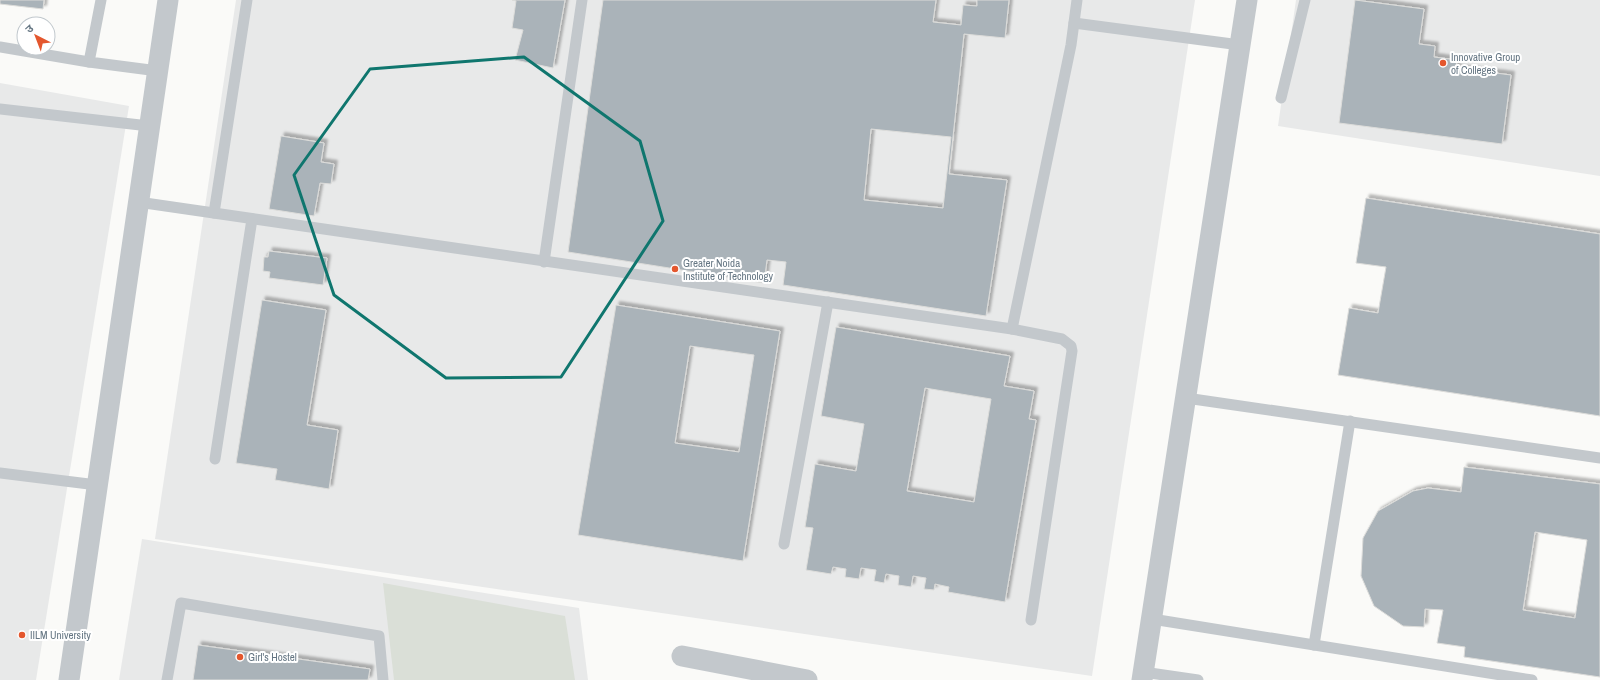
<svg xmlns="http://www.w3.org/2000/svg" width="1600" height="680" font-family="'Archivo Narrow','Noto Sans Devanagari',sans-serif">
<defs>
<filter id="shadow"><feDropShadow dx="3.5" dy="-3.5" stdDeviation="1" flood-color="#0004"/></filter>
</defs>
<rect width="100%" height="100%" fill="#fafaf8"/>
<g fill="#e8e9e9">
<polygon points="236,0 1195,0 1092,676 155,539"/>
<polygon points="1296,0 1600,0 1600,176 1278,126"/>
<polygon points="0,83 129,106 36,680 0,680"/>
<polygon points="142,539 579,608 588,680 119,680"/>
</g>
<polygon fill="#dadfd7" points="383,583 565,616 575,680 394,680"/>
<g fill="#aab3b9" stroke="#dcdcda" fill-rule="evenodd" filter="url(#shadow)">
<polygon points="0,0 44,0 43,9 0,4"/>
<polygon points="512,0 565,0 553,68 515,60 523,30 512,28 516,1"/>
<path d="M 603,0 L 936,0 L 933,22 L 961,25 L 963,5 L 977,6 L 977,0 L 1009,0 L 1005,38 L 964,34 L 949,174 L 1007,180 L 986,316 L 783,285 L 786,262 L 767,260 L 764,283 L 568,252 ZM 871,129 L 951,137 L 943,208 L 864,200 Z"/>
<polygon points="1355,0 1424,9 1419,44 1435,46 1434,57 1457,60 1456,68 1511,75 1502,144 1339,123"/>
<polygon points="281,136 324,143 321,162 334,164 331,184 320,183 314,216 269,209"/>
<polygon points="1366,198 1600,234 1600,416 1338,375 1349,308 1378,313 1386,267 1356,263"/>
<polygon points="269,251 327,258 323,285 269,278 270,272 263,271 264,257 268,257"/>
<polygon points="262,300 326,310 307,425 338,430 329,489 275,480 277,469 236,463"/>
<path d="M 616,305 L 780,331 L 743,561 L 578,535 ZM 690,346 L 754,355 L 739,452 L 675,443 Z"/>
<path d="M 836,327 L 1010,356 L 1004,386 L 1034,391 L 1029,419 L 1036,420 L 1005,602 L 948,592 L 949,587 L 935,584 L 934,590 L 924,589 L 926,578 L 913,576 L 911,587 L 898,585 L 899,576 L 886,574 L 884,583 L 874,581 L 876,570 L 861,568 L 859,579 L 845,577 L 846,569 L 833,567 L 831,574 L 806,570 L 813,528 L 805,527 L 815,464 L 856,471 L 864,424 L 821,416 ZM 925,388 L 991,399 L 974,502 L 907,491 Z"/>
<path d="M 1464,467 L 1600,484 L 1600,677 L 1464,657 L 1465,647 L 1437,643 L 1443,610 L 1425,609 L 1424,627 L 1403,626 L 1374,606 L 1361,576 L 1363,538 L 1378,511 L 1413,491 L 1428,488 L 1461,492 ZM 1535,532 L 1587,540 L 1575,618 L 1523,610 Z"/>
<polygon points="198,645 370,669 368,680 193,680"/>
</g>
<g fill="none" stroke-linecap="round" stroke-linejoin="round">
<g stroke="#c3c8cc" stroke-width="11">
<polyline points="101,0 89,62 158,71"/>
<polyline points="1074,23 1240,45"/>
<polyline points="0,47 89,62"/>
<polyline points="1281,98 1305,0"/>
<polyline points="0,109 149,126"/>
<polyline points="138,202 1012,329 1062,339 1071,346 1072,351 1031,620"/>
<polyline points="214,213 247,0"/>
<polyline points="544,262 582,0"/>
<polyline points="1012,329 1071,45 1077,0"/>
<polyline points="1186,398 1600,458"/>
<polyline points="215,459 252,219"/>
<polyline points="0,473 97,485"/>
<polyline points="784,544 828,302"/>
<polyline points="1152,619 1532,680"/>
<polyline points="1314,645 1350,421"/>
<polyline points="1143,672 1198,680"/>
<polyline points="167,680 181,603 379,636 383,680"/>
</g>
<g stroke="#c3c8cc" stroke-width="21">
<polyline points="682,656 807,680"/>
<polyline points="69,680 168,0"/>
<polyline points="1142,680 1247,0"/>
</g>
</g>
<path fill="none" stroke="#0f766e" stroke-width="3" stroke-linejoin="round" d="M 524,57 L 640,141 L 663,221 L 561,377 L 446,378 L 334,295 L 294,175 L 370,69 Z"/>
<g fill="#e4572e" stroke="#fff" stroke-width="1.5">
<circle cx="1443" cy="63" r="4"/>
<circle cx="675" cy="269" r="4"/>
<circle cx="22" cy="635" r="4"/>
<circle cx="240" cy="657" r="4"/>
</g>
<g text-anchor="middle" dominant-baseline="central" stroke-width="4" stroke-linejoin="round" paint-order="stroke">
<g font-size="11" fill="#657683" stroke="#fff" text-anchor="start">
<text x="1451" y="57">Innovative Group<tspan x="1451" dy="13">of Colleges</tspan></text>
<text x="683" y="263">Greater Noida<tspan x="683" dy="13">Institute of Technology</tspan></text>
<text x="30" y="635">IILM University</text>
<text x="248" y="657">Girl's Hostel</text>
</g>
</g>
<g transform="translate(36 36) rotate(318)"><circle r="19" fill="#ffffff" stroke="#c1c8cd"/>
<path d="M0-3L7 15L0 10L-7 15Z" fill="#e4572e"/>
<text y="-6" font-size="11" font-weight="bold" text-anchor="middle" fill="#657683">उ</text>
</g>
</svg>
